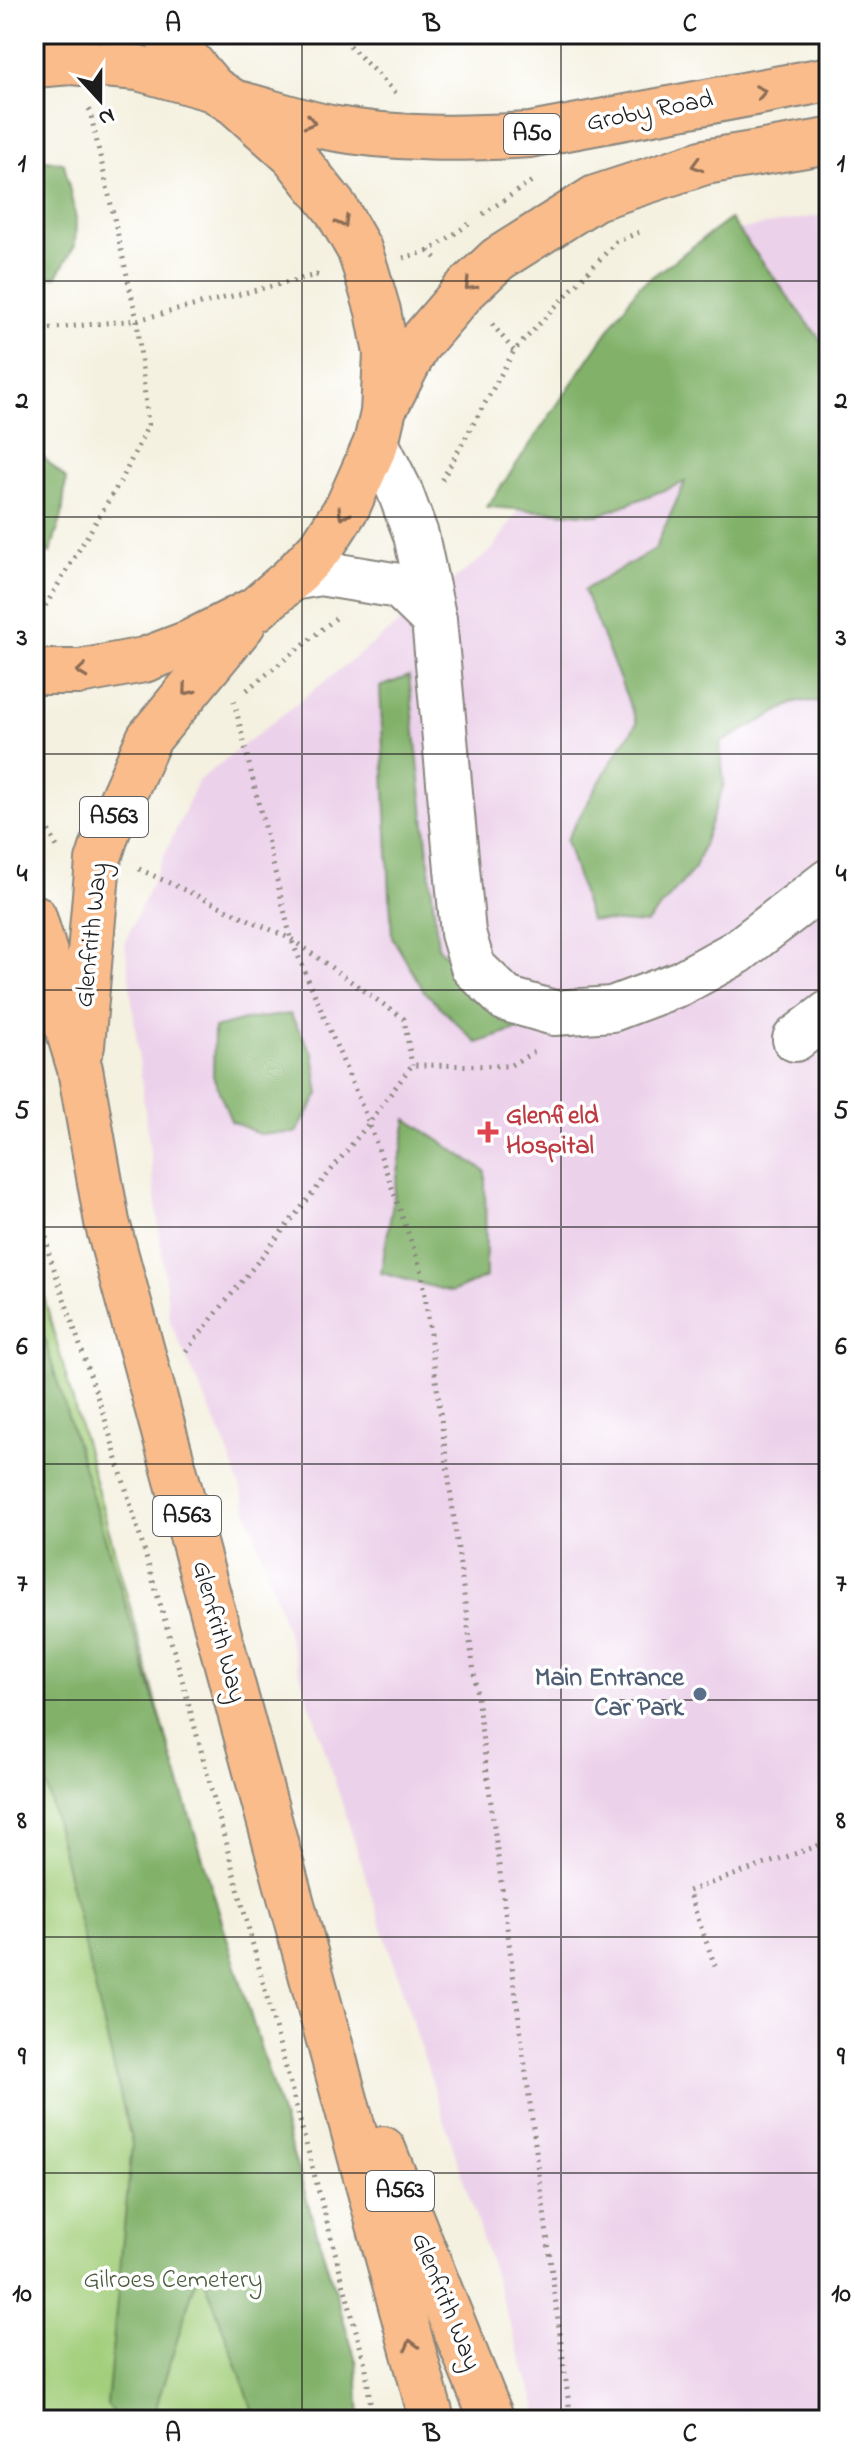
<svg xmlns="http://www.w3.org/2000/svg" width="863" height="2454" font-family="'Indie Flower',sans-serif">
<rect width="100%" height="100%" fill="#fff"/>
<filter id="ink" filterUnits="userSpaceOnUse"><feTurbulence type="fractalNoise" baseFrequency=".0125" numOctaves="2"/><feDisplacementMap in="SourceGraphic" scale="16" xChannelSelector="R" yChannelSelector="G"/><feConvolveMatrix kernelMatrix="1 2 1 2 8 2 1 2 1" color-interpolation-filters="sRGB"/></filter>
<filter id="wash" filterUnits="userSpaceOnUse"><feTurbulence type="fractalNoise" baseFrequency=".006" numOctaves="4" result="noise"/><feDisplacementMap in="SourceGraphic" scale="32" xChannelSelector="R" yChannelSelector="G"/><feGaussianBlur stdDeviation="1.8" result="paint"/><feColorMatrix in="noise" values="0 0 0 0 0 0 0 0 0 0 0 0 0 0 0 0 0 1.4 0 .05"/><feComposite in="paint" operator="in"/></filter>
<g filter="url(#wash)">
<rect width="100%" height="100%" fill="#f4f1e0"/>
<polygon fill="#ecd1ea" points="829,214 829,2420 541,2420 227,1447 170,1322 125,942 198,781 491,551 703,236"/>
<polygon fill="#a3cf7b" stroke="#60764c" stroke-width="2" points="34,1261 325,2308 337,2420 34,2420"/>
<g fill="#82b26b" stroke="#4f6744" stroke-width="2">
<polygon points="34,158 64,163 76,219 75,245 57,276 34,278"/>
<polygon points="730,219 829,351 829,702 798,701 720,743 724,784 695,868 646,924 590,920 566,840 610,764 637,723 584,590 655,549 685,482 599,515 487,507 638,287"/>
<polygon points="34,455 44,458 66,479 62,516 50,553 34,549"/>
<polygon points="409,676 438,947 519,1029 477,1043 424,991 392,937 380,687"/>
<polygon points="290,1014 313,1054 319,1094 296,1133 259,1134 231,1121 213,1076 214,1028 244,1020"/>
<polygon points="407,1119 485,1171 486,1277 452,1292 381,1273"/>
<polygon points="34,1305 357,2364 360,2420 257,2420 200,2267 152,2420 119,2420 107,2405 132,2144 34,1732"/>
</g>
</g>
<g filter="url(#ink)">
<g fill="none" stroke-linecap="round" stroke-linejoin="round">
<g stroke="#88867e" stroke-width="48">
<g id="minor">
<polyline points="376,443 399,489 416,535 434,620 463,933 473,967 506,999 554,1013 612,1009 681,983 737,952 829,881"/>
<polyline points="292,578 320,573 399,586 434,620"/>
<polyline points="795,1039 829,1013"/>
</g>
</g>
<g stroke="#88867e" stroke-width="48">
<g id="highway">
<polyline points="166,34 213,89"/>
<polyline points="34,65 71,62 138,68 213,89 235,103 294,156 336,209 359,249 366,270 378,311 386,353 383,413 376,443 348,506 323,545 292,578 256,609 189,643 144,660 79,672 34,672"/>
<path d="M 241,104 C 271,112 301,122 331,128 C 396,140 464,139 530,135 L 829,79"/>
<polyline points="388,402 417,346 465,290 498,259 595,198 705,162 829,141"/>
<polyline points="34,917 80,1069 107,1222 432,2420"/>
<polyline points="82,1046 98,861 108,830 149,738 243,624"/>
<polyline points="383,2149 492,2420"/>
</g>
</g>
<g stroke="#88867e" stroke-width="5" stroke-dasharray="2 6" stroke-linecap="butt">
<polyline points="338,34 397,94"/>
<polyline points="825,182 829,238"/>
<polyline points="483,214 535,179"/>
<polyline points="403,258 429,251"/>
<polyline points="436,258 429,251 472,222"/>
<polyline points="492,324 514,351"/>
<polyline points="34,330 137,320 316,275 322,277"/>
<polyline points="442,480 514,351 616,242 642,231"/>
<polyline points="34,616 41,613 124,475 148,425 137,320 89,107 87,106"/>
<polyline points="247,690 336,618"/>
<polyline points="234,701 291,939 369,1123 422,1272 571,2420"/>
<polyline points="34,802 57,847"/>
<polyline points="139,869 291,939 404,1019 412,1065"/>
<polyline points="34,1166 49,1254 105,1419 179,1668 366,2368 372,2420"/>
<polyline points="186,1351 369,1123 412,1065 509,1066 534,1052"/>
<polyline points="715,1966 688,1891 829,1842"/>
</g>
<use href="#minor" stroke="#fff" stroke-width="44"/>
<use href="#highway" stroke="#fabc8b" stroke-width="44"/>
</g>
<defs><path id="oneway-chevron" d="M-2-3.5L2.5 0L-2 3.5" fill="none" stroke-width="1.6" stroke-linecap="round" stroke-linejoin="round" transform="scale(2)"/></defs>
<g stroke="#8b6c54">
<use href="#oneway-chevron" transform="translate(761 92) rotate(-11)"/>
<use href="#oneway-chevron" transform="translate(310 122) rotate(14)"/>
<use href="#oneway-chevron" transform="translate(697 165) rotate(164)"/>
<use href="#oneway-chevron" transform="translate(343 222) rotate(60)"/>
<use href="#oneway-chevron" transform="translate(470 285) rotate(136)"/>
<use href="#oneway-chevron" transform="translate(343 514) rotate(121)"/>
<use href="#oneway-chevron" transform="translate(82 671) rotate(174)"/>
<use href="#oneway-chevron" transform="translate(188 690) rotate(130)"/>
<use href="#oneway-chevron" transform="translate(411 2345) rotate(-105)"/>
</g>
</g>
<path fill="none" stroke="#1c1c1c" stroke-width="2" stroke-opacity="0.55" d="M 302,34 L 302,2420M 561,34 L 561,2420M 34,281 L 829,281M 34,517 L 829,517M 34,754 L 829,754M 34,990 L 829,990M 34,1227 L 829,1227M 34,1464 L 829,1464M 34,1700 L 829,1700M 34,1937 L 829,1937M 34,2173 L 829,2173"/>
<path fill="#e0444e" stroke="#fff" stroke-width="3" d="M484 1120h8v8h8v8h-8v8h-8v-8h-8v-8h8z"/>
<circle fill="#5c6f8a" stroke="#fff" stroke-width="3" cx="700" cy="1694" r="8"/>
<g text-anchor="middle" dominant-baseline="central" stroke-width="7" stroke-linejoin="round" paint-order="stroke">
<g fill="#fff" stroke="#606060" stroke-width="2">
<rect x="504" y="114" width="56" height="40" rx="6"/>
<rect x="80" y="797" width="68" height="40" rx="6"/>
<rect x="153" y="1496" width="68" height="40" rx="6"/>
<rect x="366" y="2171" width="68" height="40" rx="6"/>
</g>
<g font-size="24" font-weight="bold" fill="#1c1c1c">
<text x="532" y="134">A50</text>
<text x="114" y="817">A563</text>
<text x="187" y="1516">A563</text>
<text x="400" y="2191">A563</text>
</g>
<g font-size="26" fill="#1c1c1c" stroke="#fff">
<text transform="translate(650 112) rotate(-11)">Groby Road</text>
<text transform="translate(93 935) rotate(-84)">Glenfrith Way</text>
<text transform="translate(218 1632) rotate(75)">Glenfrith Way</text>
<text transform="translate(445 2302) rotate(68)">Glenfrith Way</text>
</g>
<g font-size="26" font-weight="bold" fill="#be3a42" stroke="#fff" text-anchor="start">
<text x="506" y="1117">Glenfield<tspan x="506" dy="30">Hospital</tspan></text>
</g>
<g font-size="26" font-weight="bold" fill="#4e5e75" stroke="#fff" text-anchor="end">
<text x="684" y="1679">Main Entrance<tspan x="684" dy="30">Car Park</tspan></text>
</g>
<g font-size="26" fill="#4b5b3d" stroke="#fff">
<text x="173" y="2281">Gilroes Cemetery</text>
</g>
</g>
<rect width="863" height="2454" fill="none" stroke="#fff" stroke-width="88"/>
<g transform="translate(100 100) rotate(159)" stroke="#ffffff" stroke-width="6" paint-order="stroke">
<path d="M0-6L14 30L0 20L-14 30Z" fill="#1c1c1c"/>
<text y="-12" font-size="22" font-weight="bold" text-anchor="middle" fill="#1c1c1c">N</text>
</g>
<rect x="44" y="44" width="775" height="2366" fill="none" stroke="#1c1c1c" stroke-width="3"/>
<g font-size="26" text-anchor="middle" font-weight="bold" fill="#1c1c1c">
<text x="173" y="31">A</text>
<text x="432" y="31">B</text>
<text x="690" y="31">C</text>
<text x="22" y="171">1</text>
<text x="841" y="171">1</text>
<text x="22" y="408">2</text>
<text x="841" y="408">2</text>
<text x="22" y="645">3</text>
<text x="841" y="645">3</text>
<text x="22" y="881">4</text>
<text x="841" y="881">4</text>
<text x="22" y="1118">5</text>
<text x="841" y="1118">5</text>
<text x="22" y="1354">6</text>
<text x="841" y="1354">6</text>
<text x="22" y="1591">7</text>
<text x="841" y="1591">7</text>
<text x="22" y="1828">8</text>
<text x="841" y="1828">8</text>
<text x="22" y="2064">9</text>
<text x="841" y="2064">9</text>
<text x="22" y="2301">10</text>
<text x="841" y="2301">10</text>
<text x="173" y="2441">A</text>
<text x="432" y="2441">B</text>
<text x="690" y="2441">C</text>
</g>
</svg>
